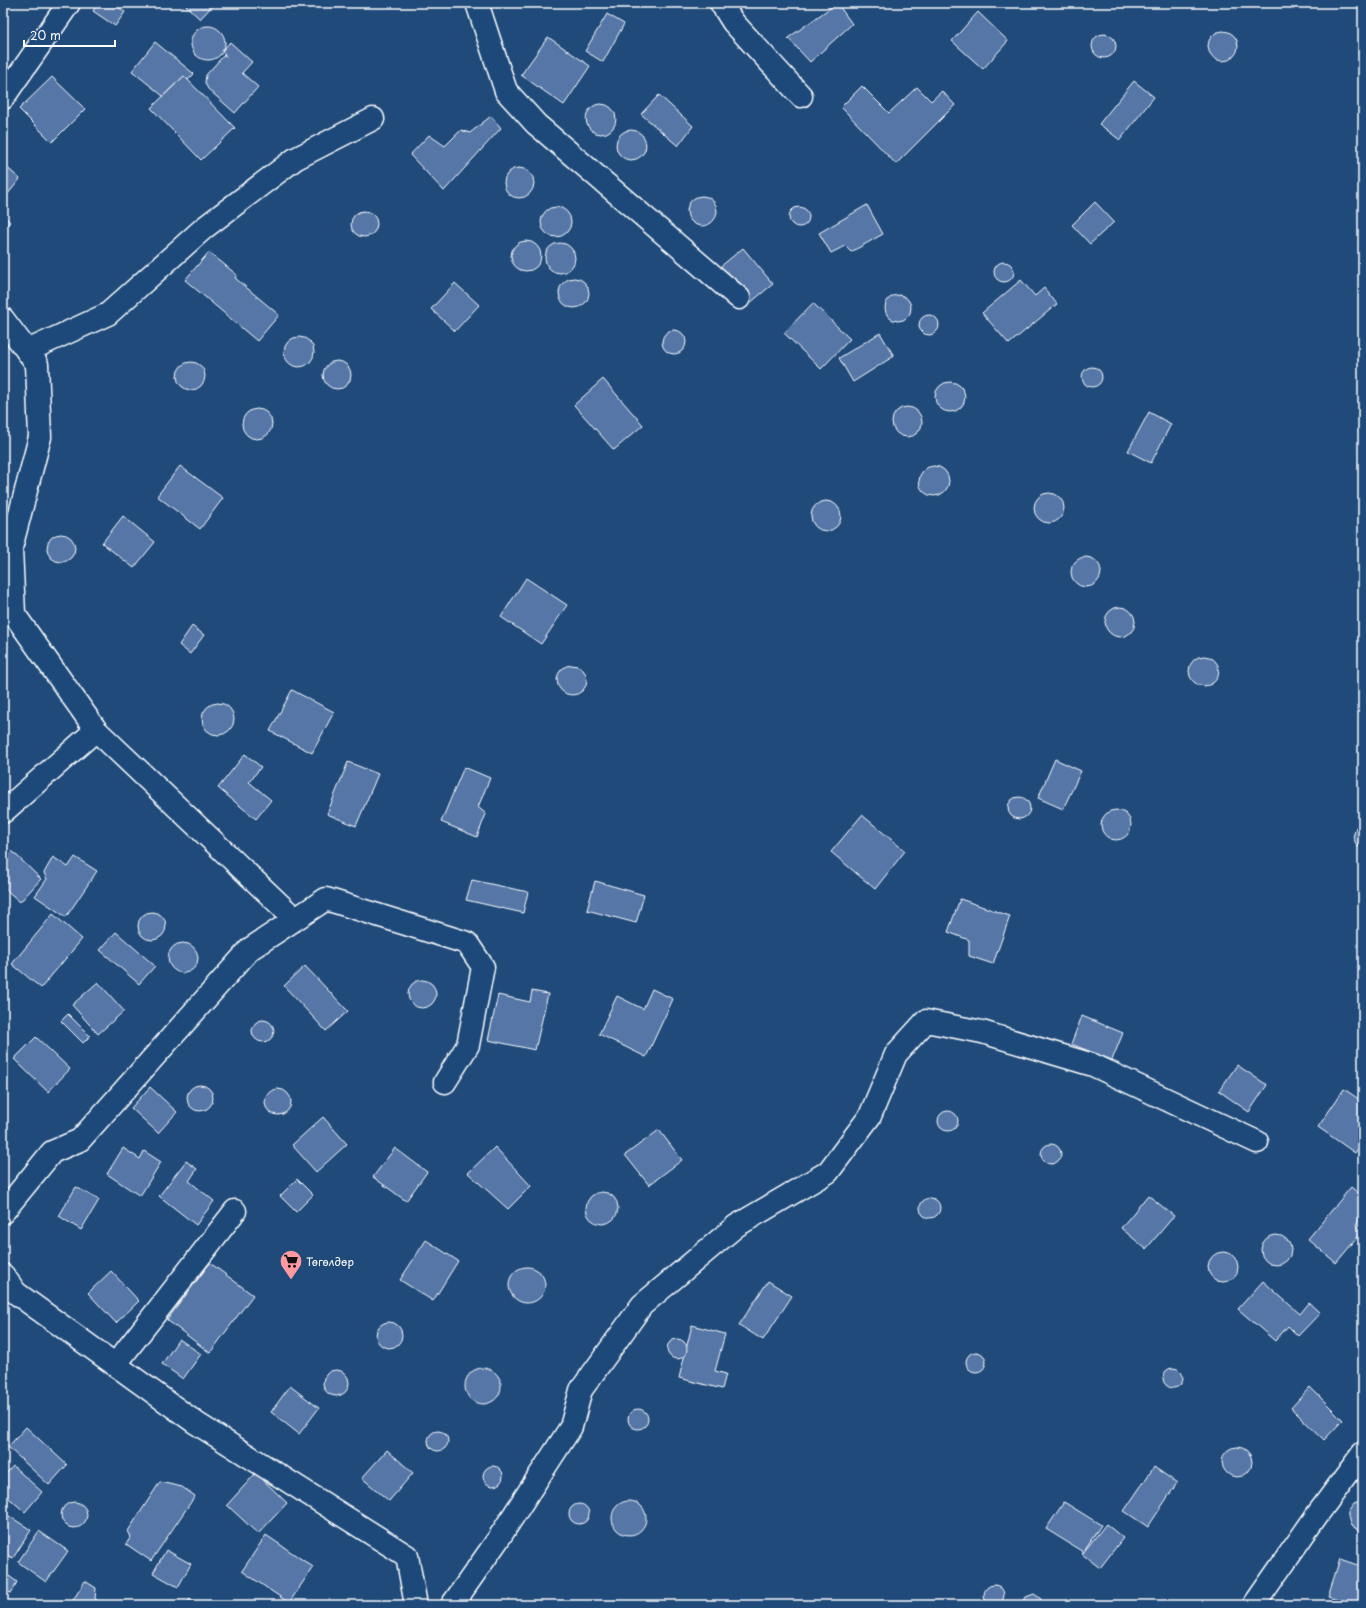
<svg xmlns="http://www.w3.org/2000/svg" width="1366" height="1608" font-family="'Playpen Sans',sans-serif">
<rect width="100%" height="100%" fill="#1f4a7a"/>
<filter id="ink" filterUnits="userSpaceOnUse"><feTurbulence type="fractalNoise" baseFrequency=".025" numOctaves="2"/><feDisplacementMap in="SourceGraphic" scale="8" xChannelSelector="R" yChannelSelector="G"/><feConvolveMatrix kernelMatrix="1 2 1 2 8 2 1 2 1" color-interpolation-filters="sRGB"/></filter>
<g filter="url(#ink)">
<g fill="#5576a6" stroke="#fff">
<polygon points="98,3 112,3 125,12 115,26 93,11"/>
<polygon points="183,3 215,3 200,19"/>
<polygon points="837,3 852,24 810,62 788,38"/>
<polygon points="978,12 1008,41 983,69 952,41"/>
<polygon points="607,14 624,24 603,62 585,51"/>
<circle cx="208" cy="43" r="17"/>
<circle cx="1223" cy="46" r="15"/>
<circle cx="1104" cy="46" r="12"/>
<polygon points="548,37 590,66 564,105 521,75"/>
<polygon points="155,42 194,74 188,80 184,76 163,96 132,71"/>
<polygon points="230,42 252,62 242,73 258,87 235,113 208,89 205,83 206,75 224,55 227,58 222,51"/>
<polygon points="184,76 235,128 201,160 151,108"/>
<polygon points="52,77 85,109 52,142 19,109"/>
<polygon points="1134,81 1154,97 1120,140 1099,124"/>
<polygon points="862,86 889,113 917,87 931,101 942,91 955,105 896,164 841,107"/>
<polygon points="659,95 693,126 678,146 641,114"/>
<circle cx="601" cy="119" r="15"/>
<polygon points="491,116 501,128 444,191 410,155 429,135 445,146 461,130 470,133"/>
<circle cx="631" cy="145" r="15"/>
<polygon points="3,164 20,179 3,200"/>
<circle cx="519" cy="183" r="15"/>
<circle cx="702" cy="211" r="15"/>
<polygon points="1095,202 1114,222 1090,244 1072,225"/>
<polygon points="867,205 883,234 851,252 845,246 831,253 819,233"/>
<circle cx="556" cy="222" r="15"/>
<circle cx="799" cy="217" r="10"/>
<circle cx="364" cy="224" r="13"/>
<polygon points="3,215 10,222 3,230"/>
<circle cx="526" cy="256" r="15"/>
<circle cx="560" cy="258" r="15"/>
<polygon points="743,248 773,284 750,303 720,267"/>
<polygon points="209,252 237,275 235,278 279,315 257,341 185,280"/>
<circle cx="1004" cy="272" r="10"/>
<circle cx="574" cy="293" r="15"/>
<polygon points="1021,280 1035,296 1044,288 1057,304 1009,344 982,313"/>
<polygon points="455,283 479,305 455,331 431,309"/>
<circle cx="898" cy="308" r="13"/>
<polygon points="813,303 850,339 821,369 784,333"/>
<circle cx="929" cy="325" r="10"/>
<circle cx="674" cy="342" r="12"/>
<polygon points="880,333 894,356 853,382 839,358"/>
<circle cx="299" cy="352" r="15"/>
<circle cx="337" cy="375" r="14"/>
<circle cx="191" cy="376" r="14"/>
<circle cx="1092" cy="377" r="10"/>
<polygon points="603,379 643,425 614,450 574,405"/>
<circle cx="950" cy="397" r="15"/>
<circle cx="907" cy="422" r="15"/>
<circle cx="257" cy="424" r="15"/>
<polygon points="1149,412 1171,424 1151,463 1128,451"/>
<circle cx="934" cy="481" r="15"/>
<polygon points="180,466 223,498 200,529 157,496"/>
<circle cx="1049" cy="508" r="15"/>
<circle cx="826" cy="516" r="15"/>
<polygon points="123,516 155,542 134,568 102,543"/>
<circle cx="61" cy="548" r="14"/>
<circle cx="1086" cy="572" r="15"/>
<polygon points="526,578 567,605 541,644 501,617"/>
<circle cx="1120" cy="622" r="15"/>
<polygon points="192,626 204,635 190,654 179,645"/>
<circle cx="1204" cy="671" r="15"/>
<circle cx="572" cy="680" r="15"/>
<polygon points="292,690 334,712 312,753 270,731"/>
<circle cx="218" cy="719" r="16"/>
<polygon points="245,754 261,767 249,782 271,800 256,819 218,788"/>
<polygon points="1055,759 1081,771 1063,809 1038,798"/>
<polygon points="348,762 378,774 356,826 327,814"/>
<polygon points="464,767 490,778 478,807 486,814 477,837 441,822"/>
<circle cx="1019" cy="808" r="11"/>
<circle cx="1116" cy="825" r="15"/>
<polygon points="862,815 905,851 875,889 831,852"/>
<polygon points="1363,821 1363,849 1357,846 1353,837 1356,827"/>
<polygon points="12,851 41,879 20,902 3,887 3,860"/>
<polygon points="53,857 68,867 75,857 97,871 66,917 35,896 47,879 44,873"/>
<polygon points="472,880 528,892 523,913 466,900"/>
<polygon points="595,881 644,895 636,923 587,910"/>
<polygon points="960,899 1010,916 993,964 969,956 969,940 948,932"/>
<circle cx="152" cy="926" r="14"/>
<polygon points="53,914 82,939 41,988 12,964"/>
<polygon points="116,932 155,966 139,984 100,950"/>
<circle cx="183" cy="958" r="15"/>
<polygon points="305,966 348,1011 326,1031 284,986"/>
<circle cx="422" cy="994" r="14"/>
<polygon points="98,982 124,1011 98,1034 72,1005"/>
<polygon points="652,989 673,999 646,1057 599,1034 617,996 643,1009"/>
<polygon points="532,991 548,994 535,1050 488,1040 498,995 530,1002"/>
<polygon points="68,1014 90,1036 83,1043 61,1021"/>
<polygon points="1082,1016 1123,1033 1112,1060 1071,1044"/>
<circle cx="263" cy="1031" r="11"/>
<polygon points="36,1037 70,1069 48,1092 14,1059"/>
<polygon points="1237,1065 1267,1085 1249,1112 1219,1091"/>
<circle cx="200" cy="1098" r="13"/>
<polygon points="150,1087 177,1112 158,1133 131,1108"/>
<polygon points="1344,1089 1363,1102 1363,1141 1355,1153 1318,1127"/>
<circle cx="278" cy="1102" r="13"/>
<circle cx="948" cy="1121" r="10"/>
<polygon points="323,1117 347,1144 316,1172 292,1145"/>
<polygon points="659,1130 682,1160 649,1185 625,1155"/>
<circle cx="1051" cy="1154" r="10"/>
<polygon points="495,1147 531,1186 508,1209 468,1173"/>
<polygon points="123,1148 140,1159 144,1151 161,1162 140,1196 107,1174"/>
<polygon points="395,1148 427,1172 406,1201 373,1177"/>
<polygon points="186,1161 197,1169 189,1181 214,1201 196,1225 159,1196"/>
<polygon points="297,1179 313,1195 296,1212 280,1196"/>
<polygon points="76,1187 99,1200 81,1230 59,1216"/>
<polygon points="1351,1187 1363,1197 1363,1215 1356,1224 1362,1232 1336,1263 1308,1239"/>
<circle cx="602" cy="1208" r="16"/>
<polygon points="1148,1195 1174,1216 1146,1249 1121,1228"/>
<circle cx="930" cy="1208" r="10"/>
<circle cx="1276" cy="1250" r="15"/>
<polygon points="426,1240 458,1261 433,1301 400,1280"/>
<circle cx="1223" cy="1267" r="15"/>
<polygon points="210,1263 253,1295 210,1353 167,1320"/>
<circle cx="527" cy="1285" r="18"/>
<polygon points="111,1271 139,1301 116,1323 88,1293"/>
<polygon points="768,1281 792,1296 763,1340 739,1325"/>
<polygon points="1263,1281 1300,1314 1309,1303 1320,1313 1298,1336 1288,1326 1275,1341 1238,1309"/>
<circle cx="389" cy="1335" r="13"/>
<polygon points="692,1325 725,1334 715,1371 726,1374 722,1389 679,1378"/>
<circle cx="677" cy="1349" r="10"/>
<polygon points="179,1339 201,1354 183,1379 162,1364"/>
<circle cx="976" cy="1362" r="10"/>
<circle cx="1173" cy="1378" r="10"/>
<circle cx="483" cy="1386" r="18"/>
<circle cx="336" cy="1383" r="13"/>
<polygon points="290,1386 319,1408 299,1434 271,1412"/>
<polygon points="1310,1387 1343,1420 1324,1440 1291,1408"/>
<circle cx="638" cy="1419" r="10"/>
<polygon points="26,1427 67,1465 49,1485 8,1447"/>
<circle cx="438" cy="1441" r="10"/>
<circle cx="1237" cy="1462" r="15"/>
<polygon points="387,1450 413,1473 389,1501 362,1478"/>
<circle cx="493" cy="1476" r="10"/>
<polygon points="13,1466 42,1492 25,1512 3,1493 3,1477"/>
<polygon points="1154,1467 1177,1483 1148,1527 1124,1511"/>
<polygon points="256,1473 287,1503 258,1534 227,1505"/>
<polygon points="160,1482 182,1487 195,1496 151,1561 126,1544 131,1537 128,1531"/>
<polygon points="1363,1501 1363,1531 1360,1531 1351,1526 1348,1517 1348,1512 1354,1504"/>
<circle cx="629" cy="1518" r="17"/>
<circle cx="74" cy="1515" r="13"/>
<polygon points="1064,1502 1101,1525 1083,1552 1046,1529"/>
<circle cx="579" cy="1514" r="10"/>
<polygon points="9,1516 31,1530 13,1558 7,1555 3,1562 3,1525"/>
<polygon points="1106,1524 1123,1538 1100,1568 1082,1554"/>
<polygon points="39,1531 68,1551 46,1582 18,1562"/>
<polygon points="266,1535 313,1567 289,1603 242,1571"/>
<polygon points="166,1550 191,1564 178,1587 153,1573"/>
<polygon points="1340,1559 1363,1567 1363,1591 1358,1605 1328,1596"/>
<polygon points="9,1576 17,1582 11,1593 3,1590 3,1585"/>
<polygon points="85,1581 96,1588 95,1599 105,1605 70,1605"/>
<circle cx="994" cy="1595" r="10"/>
<polygon points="1034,1594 1040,1598 1043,1605 1022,1605 1026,1597"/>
<polygon points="190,1599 199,1605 186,1605"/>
</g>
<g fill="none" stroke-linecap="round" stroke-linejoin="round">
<g stroke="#fff" stroke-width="25">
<g id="minor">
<polyline points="477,3 506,91 536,124 739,298"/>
<polyline points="721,3 733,22 801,96"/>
<polyline points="3,319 37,364 40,437 11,548 14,614 96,730 295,919"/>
<polyline points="27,351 108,314 204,228 295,159 373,119"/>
<polyline points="3,812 96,730"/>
<polyline points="3,1212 52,1152 80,1140 250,949 326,899 467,943 483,967 468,1045 445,1082"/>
<polyline points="3,1275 16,1293 196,1423 407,1556 416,1605"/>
<polyline points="115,1365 235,1211"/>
<polyline points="452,1605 497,1541 571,1427 581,1390 642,1305 736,1226 828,1172 870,1116 896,1054 926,1021 982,1032 1093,1065 1257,1142"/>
<polyline points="1254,1605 1317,1515 1363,1453"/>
</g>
</g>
<g stroke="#fff" stroke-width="25">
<polyline id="secondary" points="3,98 69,3"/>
</g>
<use href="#minor" stroke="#1f4a7a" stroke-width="22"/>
<use href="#secondary" stroke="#1f4a7a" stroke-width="22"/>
</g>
</g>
<defs>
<g id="supermarket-pin" transform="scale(1.15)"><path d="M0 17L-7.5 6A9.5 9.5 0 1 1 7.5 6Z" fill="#ff9aa2" stroke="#1f4a7a"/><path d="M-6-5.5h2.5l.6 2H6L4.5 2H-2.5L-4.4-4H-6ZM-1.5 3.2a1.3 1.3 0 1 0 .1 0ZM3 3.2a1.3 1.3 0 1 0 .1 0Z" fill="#111"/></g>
</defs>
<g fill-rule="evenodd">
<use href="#supermarket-pin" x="291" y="1261"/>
</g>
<g text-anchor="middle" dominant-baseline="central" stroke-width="3" stroke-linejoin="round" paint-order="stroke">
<g font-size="11" fill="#fff" stroke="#1f4a7a" text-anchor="start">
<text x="306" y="1261">Төгөлдөр</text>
</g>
</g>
<rect width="1366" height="1608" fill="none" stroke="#1f4a7a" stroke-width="16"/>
<rect x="8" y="8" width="1350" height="1592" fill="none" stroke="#fff" stroke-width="1.5" filter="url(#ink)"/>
<path d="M24 40v6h91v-6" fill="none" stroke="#ffffff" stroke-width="2"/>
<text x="30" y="40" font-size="12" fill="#ffffff" stroke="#1f4a7a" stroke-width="3" paint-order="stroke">20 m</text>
</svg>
